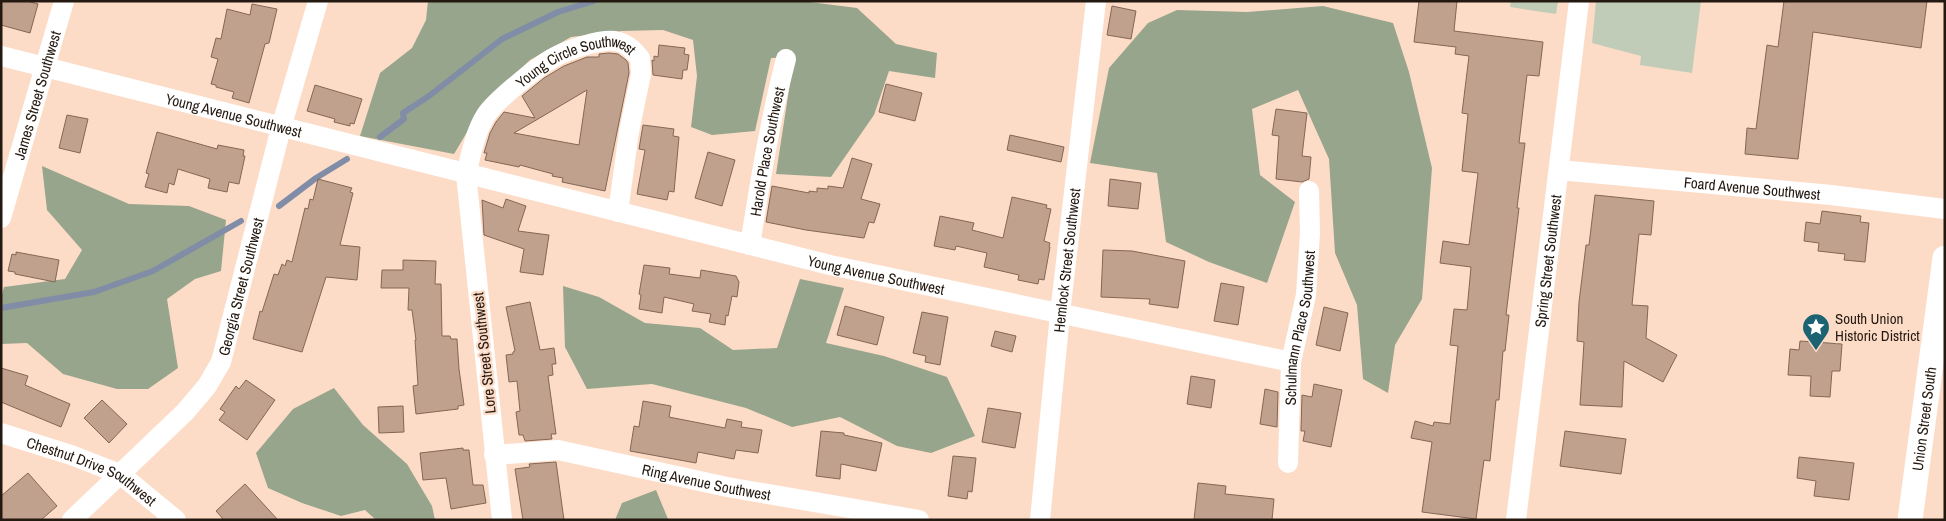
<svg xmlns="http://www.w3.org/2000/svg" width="1946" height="521" font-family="'Archivo Narrow',sans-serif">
<rect width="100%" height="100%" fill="#fddcc7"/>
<g fill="#c0ccb7">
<polygon points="1511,1 1558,1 1556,14 1510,7"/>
<polygon points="1596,1 1701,1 1692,73 1640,65 1641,56 1592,43"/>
</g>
<g fill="#96a58b">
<polygon points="428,1 802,1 857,8 896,44 937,53 935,78 889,71 874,115 831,177 776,174 794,57 771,58 755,131 712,135 691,127 697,76 693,40 663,30 622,31 571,37 530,60 485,102 454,154 360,136 380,73 412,48 426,20"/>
<polygon points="1323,6 1393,23 1409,72 1432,168 1422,299 1395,345 1388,393 1363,379 1357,305 1335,253 1329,159 1298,90 1252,109 1260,175 1295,202 1267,283 1209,262 1166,242 1157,173 1090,163 1109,68 1148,23 1177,10 1247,12"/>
<polygon points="42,166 129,204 189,206 226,220 221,271 195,279 167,299 178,368 148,389 117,389 63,374 27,343 1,344 1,298 4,287 65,279 82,250 47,210"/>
<polygon points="800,279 844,288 826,343 884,356 947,377 975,436 931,453 897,446 840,417 792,427 746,408 652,384 587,389 565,347 563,286 599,297 645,323 700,328 733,350 777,348"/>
<polygon points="334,388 363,425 407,464 432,506 435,520 376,520 365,510 341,516 302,503 268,488 256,453 293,409"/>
<polygon points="656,490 668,519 672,520 615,520 622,503"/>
</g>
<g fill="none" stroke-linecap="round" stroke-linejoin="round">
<g stroke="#818da7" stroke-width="6">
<polyline points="380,137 404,119 403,113 429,96 502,39 558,12 594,1"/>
<polyline points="279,206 316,178 347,159"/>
<polyline points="1,308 94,292 153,271 241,221"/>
</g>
</g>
<g fill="#c0a18d" stroke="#836754" fill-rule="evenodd">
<polygon points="1,1 27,1 38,4 30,33 1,25"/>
<polygon points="1419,1 1457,1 1454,31 1543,42 1539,76 1527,75 1519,143 1525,143 1517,208 1519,208 1506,315 1509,315 1505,351 1503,351 1499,400 1496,400 1490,461 1484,460 1476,519 1422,512 1432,442 1411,438 1415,421 1433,426 1434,422 1450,424 1458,346 1450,345 1454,309 1467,310 1471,267 1440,263 1443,241 1469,245 1478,173 1462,171 1468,114 1462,113 1469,56 1455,54 1456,47 1414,42"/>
<polygon points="1784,1 1927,1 1921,48 1813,32 1798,159 1745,154 1747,128 1756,129 1767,45 1778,47"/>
<polygon points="252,4 277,9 269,43 265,44 249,103 232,98 234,92 216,87 216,85 211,84 218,59 211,57 216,38 221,39 227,9 250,15"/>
<polygon points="1112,6 1136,11 1131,39 1107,35"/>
<polygon points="659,45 685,48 684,54 689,55 687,70 683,70 682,79 653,75 652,60 654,61 654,56 658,57"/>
<path d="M 609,53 L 618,54 L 626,60 L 628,63 L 629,73 L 605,191 L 562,182 L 563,178 L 552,176 L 553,174 L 520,165 L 519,167 L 485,160 L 487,153 L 484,153 L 490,133 L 496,122 L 504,112 L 535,118 L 522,96 L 544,78 L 564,66 L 587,57 L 599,57 L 599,54 ZM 587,90 L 579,145 L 514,133 L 538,119 Z"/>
<polygon points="886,84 922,93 915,121 879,112"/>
<polygon points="315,85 362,99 354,124 350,123 350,126 334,122 335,119 307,111"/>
<polygon points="1276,109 1307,113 1302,156 1311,157 1309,179 1302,182 1276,179 1279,136 1272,135"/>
<polygon points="67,115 88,119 80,153 59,148"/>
<polygon points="643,125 674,129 673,136 679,137 674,192 669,191 667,200 637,194 645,150 639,149"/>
<polygon points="157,132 217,149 218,145 244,150 243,156 245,156 239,184 229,182 227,192 208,188 210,179 178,169 174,185 169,183 167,193 145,187 149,174 146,173"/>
<polygon points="1010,135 1064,147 1061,162 1007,150"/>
<polygon points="708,152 735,160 722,206 695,198"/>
<polygon points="852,158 872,164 861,199 880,204 874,223 869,222 864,238 806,230 766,222 772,186 809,193 809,191 817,192 817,188 828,189 828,186 843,188"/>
<polygon points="318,179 352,188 350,192 353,193 340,245 360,247 357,280 326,277 302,352 253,339 260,311 262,312 274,274 278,275 282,264 285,266 287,260 292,262 305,208 308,209 310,199 313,200"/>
<polygon points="1110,179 1141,183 1138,209 1108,206"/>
<polygon points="1595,195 1654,201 1651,235 1639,234 1632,305 1648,306 1646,338 1677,355 1663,382 1624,361 1622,407 1580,405 1584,342 1577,341 1579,302 1586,245 1589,245"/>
<polygon points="1012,197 1047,205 1046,208 1051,209 1044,241 1050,243 1049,247 1050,247 1044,280 1039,279 1038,284 1018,280 1019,275 984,267 987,253 956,246 955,250 934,246 940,216 974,223 972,230 1003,238"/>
<polygon points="506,199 526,206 518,231 549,235 543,275 520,272 524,249 484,235 482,200 503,208"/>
<polygon points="1822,211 1861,216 1860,222 1869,223 1865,262 1844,260 1845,254 1818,251 1819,243 1804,241 1806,222 1820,224"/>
<polygon points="1103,250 1132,251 1185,261 1178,308 1149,304 1150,299 1101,297"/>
<polygon points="16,252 59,260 55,282 15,274 15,272 8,271 12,254 16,255"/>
<polygon points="403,260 436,261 435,284 441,284 442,336 450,336 451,339 457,339 459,369 464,405 458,406 458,409 416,414 413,386 418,385 415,340 416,340 412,310 408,310 409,288 381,288 382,270 403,270"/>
<polygon points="644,265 670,268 669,274 700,278 701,270 736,276 739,282 737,297 732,296 728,316 726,315 725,325 709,322 711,314 692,311 694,304 664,297 662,313 639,309 641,295 639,294"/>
<polygon points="1221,283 1244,287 1238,325 1214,321"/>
<polygon points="530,302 540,350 554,348 556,364 552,364 553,375 548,376 556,434 551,434 552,439 525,441 523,435 519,435 516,412 520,411 517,381 509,382 506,355 513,354 513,352 515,351 506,307"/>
<polygon points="845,306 884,317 877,345 837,335"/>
<polygon points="1324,307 1348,313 1340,351 1316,345"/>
<polygon points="922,312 948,317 940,365 925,362 926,356 913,353"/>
<polygon points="995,331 1016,336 1012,352 991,346"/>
<polygon points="1800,341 1842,344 1840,371 1832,371 1830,397 1810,396 1811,376 1788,375 1790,349 1799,350"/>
<polygon points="1,368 28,376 25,385 70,404 61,427 1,402"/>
<polygon points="1191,376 1215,380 1211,408 1187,404"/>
<polygon points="246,380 275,400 247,440 219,420 225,412 220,409 236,386 239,389"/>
<polygon points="1314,384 1342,390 1331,447 1303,441 1305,431 1301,431 1302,395 1312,397"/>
<polygon points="1265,389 1278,392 1277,427 1260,424"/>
<polygon points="102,400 127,424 109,443 84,418"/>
<polygon points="643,401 671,406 669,417 725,428 727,419 742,422 741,427 762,430 758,453 736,450 734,459 698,452 696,463 630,451 634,426 639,427"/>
<polygon points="403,406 404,432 379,433 378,407"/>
<polygon points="988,408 1021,413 1015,448 982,442"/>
<polygon points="821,431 844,433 844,435 882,443 876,471 841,464 840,479 816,476"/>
<polygon points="1565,431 1626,439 1621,474 1560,466"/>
<polygon points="463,448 463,450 469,450 473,485 483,485 486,503 451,509 446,478 423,480 420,453"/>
<polygon points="953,456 976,458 972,492 968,491 967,499 948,496"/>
<polygon points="1799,457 1854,463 1849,500 1814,496 1816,481 1797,478"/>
<polygon points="556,462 564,520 523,520 515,469 530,467 529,464"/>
<polygon points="28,473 57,506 41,520 1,520 1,496"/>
<polygon points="1198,483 1226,486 1225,494 1274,499 1272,520 1194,520"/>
<polygon points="245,484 278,520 224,520 216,511"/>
</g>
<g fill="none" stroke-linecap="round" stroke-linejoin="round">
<g stroke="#fff" stroke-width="20">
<path id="s1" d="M 1,56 L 830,265 L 1291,362"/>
<path id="s2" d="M 1559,170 L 1831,195 L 1945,209"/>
<path id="s3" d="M 1,218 L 64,1"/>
<path id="s4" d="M 750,245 C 760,182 770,120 786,59"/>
<path id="s5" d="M 1,433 L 71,455 L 120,474 L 176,520"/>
<path id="s6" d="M 494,455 L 558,450 L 727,487 L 919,520"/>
<path id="s7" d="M 1288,463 L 1291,362 L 1306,295 L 1310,233 L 1309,191"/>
<path id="s8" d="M 72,520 L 185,412 L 207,386 L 221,362 L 281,128 L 318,1"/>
<path id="s9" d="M 502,520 L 466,174 C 471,155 475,132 486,115 C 495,101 537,67 553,58 C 567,50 599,39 615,41 C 627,43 633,50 640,58 L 641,74 L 629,132 L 618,212"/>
<path id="s10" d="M 1040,520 L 1060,314 L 1096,1"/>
<path id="s11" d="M 1516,520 L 1579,1"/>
</g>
<path stroke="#fff" stroke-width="25" id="s12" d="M 1910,520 L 1945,258"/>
</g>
<defs>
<g id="sight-pin" transform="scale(1.4375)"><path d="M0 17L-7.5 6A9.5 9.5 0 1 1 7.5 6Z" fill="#1b6272" stroke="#fddcc7"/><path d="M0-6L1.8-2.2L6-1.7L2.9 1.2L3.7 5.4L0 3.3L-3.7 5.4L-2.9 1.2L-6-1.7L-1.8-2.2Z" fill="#fff"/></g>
</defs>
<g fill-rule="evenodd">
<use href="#sight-pin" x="1816" y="327"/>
</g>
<g text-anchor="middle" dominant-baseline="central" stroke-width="4.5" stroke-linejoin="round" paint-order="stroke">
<g font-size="15" fill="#241911" stroke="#fddcc7">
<text stroke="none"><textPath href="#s9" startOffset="520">Young Circle Southwest</textPath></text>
<text stroke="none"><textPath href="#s3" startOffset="128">James Street Southwest</textPath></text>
<text stroke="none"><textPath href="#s1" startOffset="240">Young Avenue Southwest</textPath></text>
<text stroke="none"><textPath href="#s4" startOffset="95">Harold Place Southwest</textPath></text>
<text stroke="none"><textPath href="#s2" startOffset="194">Foard Avenue Southwest</textPath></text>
<text stroke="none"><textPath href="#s10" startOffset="261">Hemlock Street Southwest</textPath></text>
<text stroke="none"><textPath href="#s11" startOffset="261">Spring Street Southwest</textPath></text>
<text stroke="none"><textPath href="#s1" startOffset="902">Young Avenue Southwest</textPath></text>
<text stroke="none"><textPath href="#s8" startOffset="296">Georgia Street Southwest</textPath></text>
<text stroke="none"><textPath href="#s7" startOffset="136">Schulmann Place Southwest</textPath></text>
<text transform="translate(484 353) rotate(-96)">Lore Street Southwest</text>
<text stroke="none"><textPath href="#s12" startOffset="102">Union Street South</textPath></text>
<text stroke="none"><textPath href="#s5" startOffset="99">Chestnut Drive Southwest</textPath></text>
<text stroke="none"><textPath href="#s6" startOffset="216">Ring Avenue Southwest</textPath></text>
</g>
<g font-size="15" fill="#241911" stroke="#fddcc7" text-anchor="start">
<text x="1835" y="318">South Union<tspan x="1835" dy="17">Historic District</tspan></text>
</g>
</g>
<rect width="1946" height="521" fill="none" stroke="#241911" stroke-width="5"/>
</svg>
